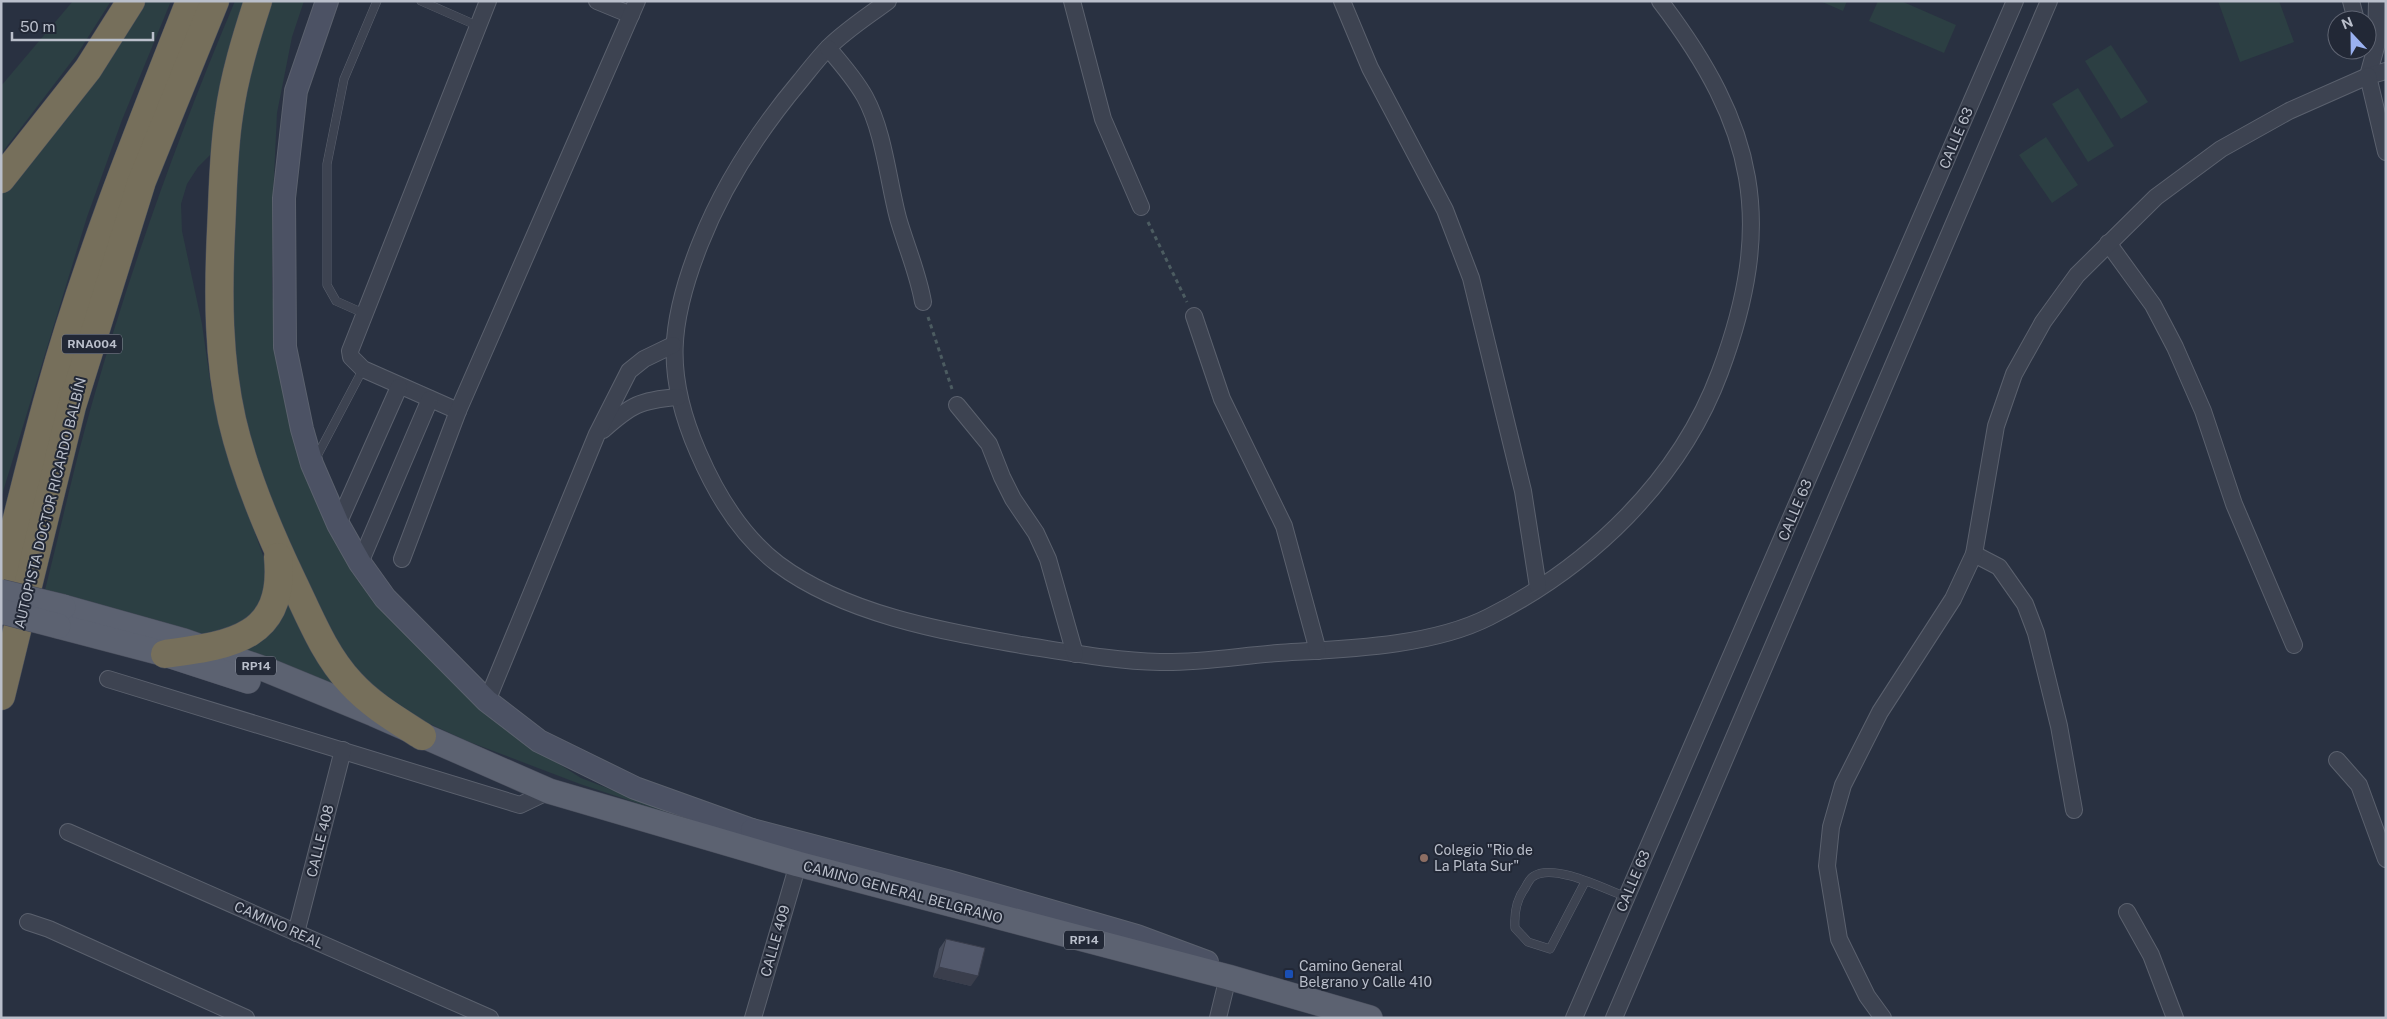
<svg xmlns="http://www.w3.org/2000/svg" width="2387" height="1019" font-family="'Public Sans',sans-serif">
<rect width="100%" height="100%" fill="#293141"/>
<g fill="#2c3f43">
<polygon points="73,1 111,1 78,53 1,154 1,86"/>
<polygon points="141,1 171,1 122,120 87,217 1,498 1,193 22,167"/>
<path d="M 235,1 L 248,1 L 212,153 L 198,167 L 187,184 L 181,204 L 182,231 L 202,324 L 212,394 L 235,476 L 267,567 L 266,605 L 239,631 L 195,636 L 45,590 C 61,527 75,462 93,400 C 132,264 180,131 235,1 Z"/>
<polygon points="266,1 304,1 292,37 277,113 273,198 272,287 277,355 371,597 452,682 515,736 581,778 703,825 580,784 467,741 415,717 356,677 319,616 273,506 244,418 233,357 228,282 244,86"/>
<polygon points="1820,1 1847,1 1843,11"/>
<polygon points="1878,1 1901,1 1956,25 1944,53 1869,21"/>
<polygon points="2218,1 2279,1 2294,42 2240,62"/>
<polygon points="2111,45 2148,102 2121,119 2085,61"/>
<polygon points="2078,88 2114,146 2088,162 2052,104"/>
<polygon points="2046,137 2078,185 2052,203 2019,155"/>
<polygon points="290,596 345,692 237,652"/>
</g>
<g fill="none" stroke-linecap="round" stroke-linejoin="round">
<g stroke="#5b616e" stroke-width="9">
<g id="lane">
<polyline points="421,1 478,26"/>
<polyline points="363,313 336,301 327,285 327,164 344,79 377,1"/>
<polyline points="316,458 363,369"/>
<path d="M 1585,882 L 1550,949 L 1528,942 L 1515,928 C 1514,914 1516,900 1525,888 C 1527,884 1530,878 1534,876 C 1554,863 1605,889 1626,897"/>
</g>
</g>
<g stroke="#5b616e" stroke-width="18">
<g id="street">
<polyline points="597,1 631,15"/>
<path d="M 888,1 C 868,16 846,30 829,47 C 819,57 810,69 801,80 C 759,130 724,183 700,244 C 669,322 664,374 698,452 C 716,494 740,535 778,564 C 845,614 941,631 1021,645 C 1067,652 1114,661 1160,662 C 1199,663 1239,656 1278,653 C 1343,649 1430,647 1489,617 C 1590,566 1680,480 1720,372 C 1776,222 1756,127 1660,1"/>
<polyline points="1072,1 1103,119 1141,207"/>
<polyline points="1342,1 1370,68 1445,210 1471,278 1523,491 1538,587"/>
<polyline points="2351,1 2356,20"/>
<path d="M 828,48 C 841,63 855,79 865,97 C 884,132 888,180 898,218 C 906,246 918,273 923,302"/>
<polyline points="2368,76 2376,47 2377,1"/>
<polyline points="2368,76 2386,71"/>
<polyline points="2108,243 2153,305 2175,347 2203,411 2234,504 2294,645"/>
<polyline points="1194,316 1222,399 1284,526 1318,651"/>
<polyline points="957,405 989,444 1002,477 1013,499 1036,533 1048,559 1075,654"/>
<polyline points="458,411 363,369 351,357 350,351 488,1"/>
<path d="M 603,430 C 631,405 640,400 678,397"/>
<polyline points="338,524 399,387"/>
<polyline points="1974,554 1999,567 2025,604 2036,633 2059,726 2074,810"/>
<polyline points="402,559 458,411 637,1"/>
<polyline points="360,563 430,399"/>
<polyline points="108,679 520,805 549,791"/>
<polyline points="487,701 597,434 629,371 644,359 673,345"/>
<polyline points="2337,760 2359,785 2386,859"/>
<polyline points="68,832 490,1018"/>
<polyline points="2127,912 2151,955 2175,1018"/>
<polyline points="28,922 49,929 246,1018"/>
<polyline points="296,933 343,750"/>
<polyline points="753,1018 798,864"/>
<polyline points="1218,1018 1228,977"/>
<polyline points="1574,1018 2015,1"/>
<polyline points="1614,1018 2049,1"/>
<polyline points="1883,1018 1867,996 1839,939 1827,866 1831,827 1843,785 1880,712 1953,599 1974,554 1996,426 2014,374 2043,322 2077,275 2156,197 2221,149 2289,111 2368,76 2386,152"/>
</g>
</g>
<g stroke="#5b616e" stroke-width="24">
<g id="secondary">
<polyline points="327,1 296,91 284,198 285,347 302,429 312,464 338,524 360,563 385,598 487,701 539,741 635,788 752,830 757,852"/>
<polyline points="752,830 947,881 1137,936 1207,962"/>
</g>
</g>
<g stroke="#474c5a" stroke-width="26">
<g id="primary">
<polyline points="63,607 184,641 267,670 374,714 549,791 798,864 1228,977 1370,1018"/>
<polyline points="58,626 165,654 248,681"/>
</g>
</g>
<g stroke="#484e5b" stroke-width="29">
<g id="highway">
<path d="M 258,1 C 246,38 234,77 229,115 C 223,153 223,192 221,231 C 218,295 218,358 232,420 C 245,476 268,530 293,582 C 310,617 324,654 351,683 C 371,705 397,720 422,736"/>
<polyline points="1,179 88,69 131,1"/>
<path d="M 1,583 C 17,519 32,455 50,392 C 87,259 139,130 190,1"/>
<path d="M 165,654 C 230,645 286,639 278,557"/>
<polyline points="1,696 72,406 142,181 215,1"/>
</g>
</g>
<g stroke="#4c5c61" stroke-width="3" stroke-dasharray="4 4" stroke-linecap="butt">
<polyline points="1148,222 1187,302"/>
<polyline points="928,317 952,389"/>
</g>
<use href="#lane" stroke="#3d4351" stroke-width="8"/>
<use href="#street" stroke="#3d4351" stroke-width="16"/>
<use href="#secondary" stroke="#4c5264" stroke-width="22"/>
<use href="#primary" stroke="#5c6271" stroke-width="25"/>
<use href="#highway" stroke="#766f5b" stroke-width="28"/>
<g stroke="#474c5a" stroke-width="26" stroke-linecap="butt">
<g id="primary-bridge">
<polyline points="1,592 63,607"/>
<polyline points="1,611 58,626"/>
</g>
</g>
<use href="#primary-bridge" stroke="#5c6271" stroke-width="25"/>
</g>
<polygon fill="#474d5d" points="946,939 971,986 933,977 939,949"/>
<polygon fill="#3a3e4c" points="939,967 978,976 971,986 933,977"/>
<polygon fill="#53596c" stroke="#3a3e4c" points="946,939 985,948 978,976 939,967"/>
<circle fill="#8d6e63" stroke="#222836" stroke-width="2" cx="1424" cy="858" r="5"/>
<rect fill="#1a4fb4" stroke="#222836" stroke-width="2" x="1284" y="969" width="10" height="10" rx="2.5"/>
<g text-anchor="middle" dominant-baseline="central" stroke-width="4" stroke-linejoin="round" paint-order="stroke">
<g fill="#222836" stroke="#8c929e" stroke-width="1">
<rect x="62" y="334.5" width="60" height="19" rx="4"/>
<rect x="236" y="656.5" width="40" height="19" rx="4"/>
<rect x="1064" y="930.5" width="40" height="19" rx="4"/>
</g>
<g font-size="12" font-weight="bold" fill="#babfcb">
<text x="92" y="344">RNA004</text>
<text x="256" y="666">RP14</text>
<text x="1084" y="940">RP14</text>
</g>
<g font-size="14" fill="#babfcb" stroke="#222836">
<text transform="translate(1956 138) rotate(-67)">CALLE 63</text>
<text transform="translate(50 503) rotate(-76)">AUTOPISTA DOCTOR RICARDO BALBÍN</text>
<text transform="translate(1795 510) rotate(-67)">CALLE 63</text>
<text transform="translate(320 841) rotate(-76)">CALLE 408</text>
<text transform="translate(1633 881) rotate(-67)">CALLE 63</text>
<text transform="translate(903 892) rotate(15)">CAMINO GENERAL BELGRANO</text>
<text transform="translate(279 925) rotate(24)">CAMINO REAL</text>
<text transform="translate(775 941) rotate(-74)">CALLE 409</text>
</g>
<g font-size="14" fill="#babfcb" stroke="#222836" text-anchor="start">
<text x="1434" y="850">Colegio "Rio de<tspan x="1434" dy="16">La Plata Sur"</tspan></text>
<text x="1299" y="966">Camino General<tspan x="1299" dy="16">Belgrano y Calle 410</tspan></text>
</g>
</g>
<rect width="2387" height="1019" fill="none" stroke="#babfcb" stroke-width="5"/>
<g transform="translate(2352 35) rotate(338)"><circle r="24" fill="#222836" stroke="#5f6472"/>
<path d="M0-4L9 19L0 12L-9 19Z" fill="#9ab1f0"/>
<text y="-8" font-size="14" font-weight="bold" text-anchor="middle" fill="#babfcb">N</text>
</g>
<path d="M12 32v8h141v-8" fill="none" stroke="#babfcb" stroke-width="2.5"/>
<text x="20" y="32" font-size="15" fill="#babfcb" stroke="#222836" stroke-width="4" paint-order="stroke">50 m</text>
</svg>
